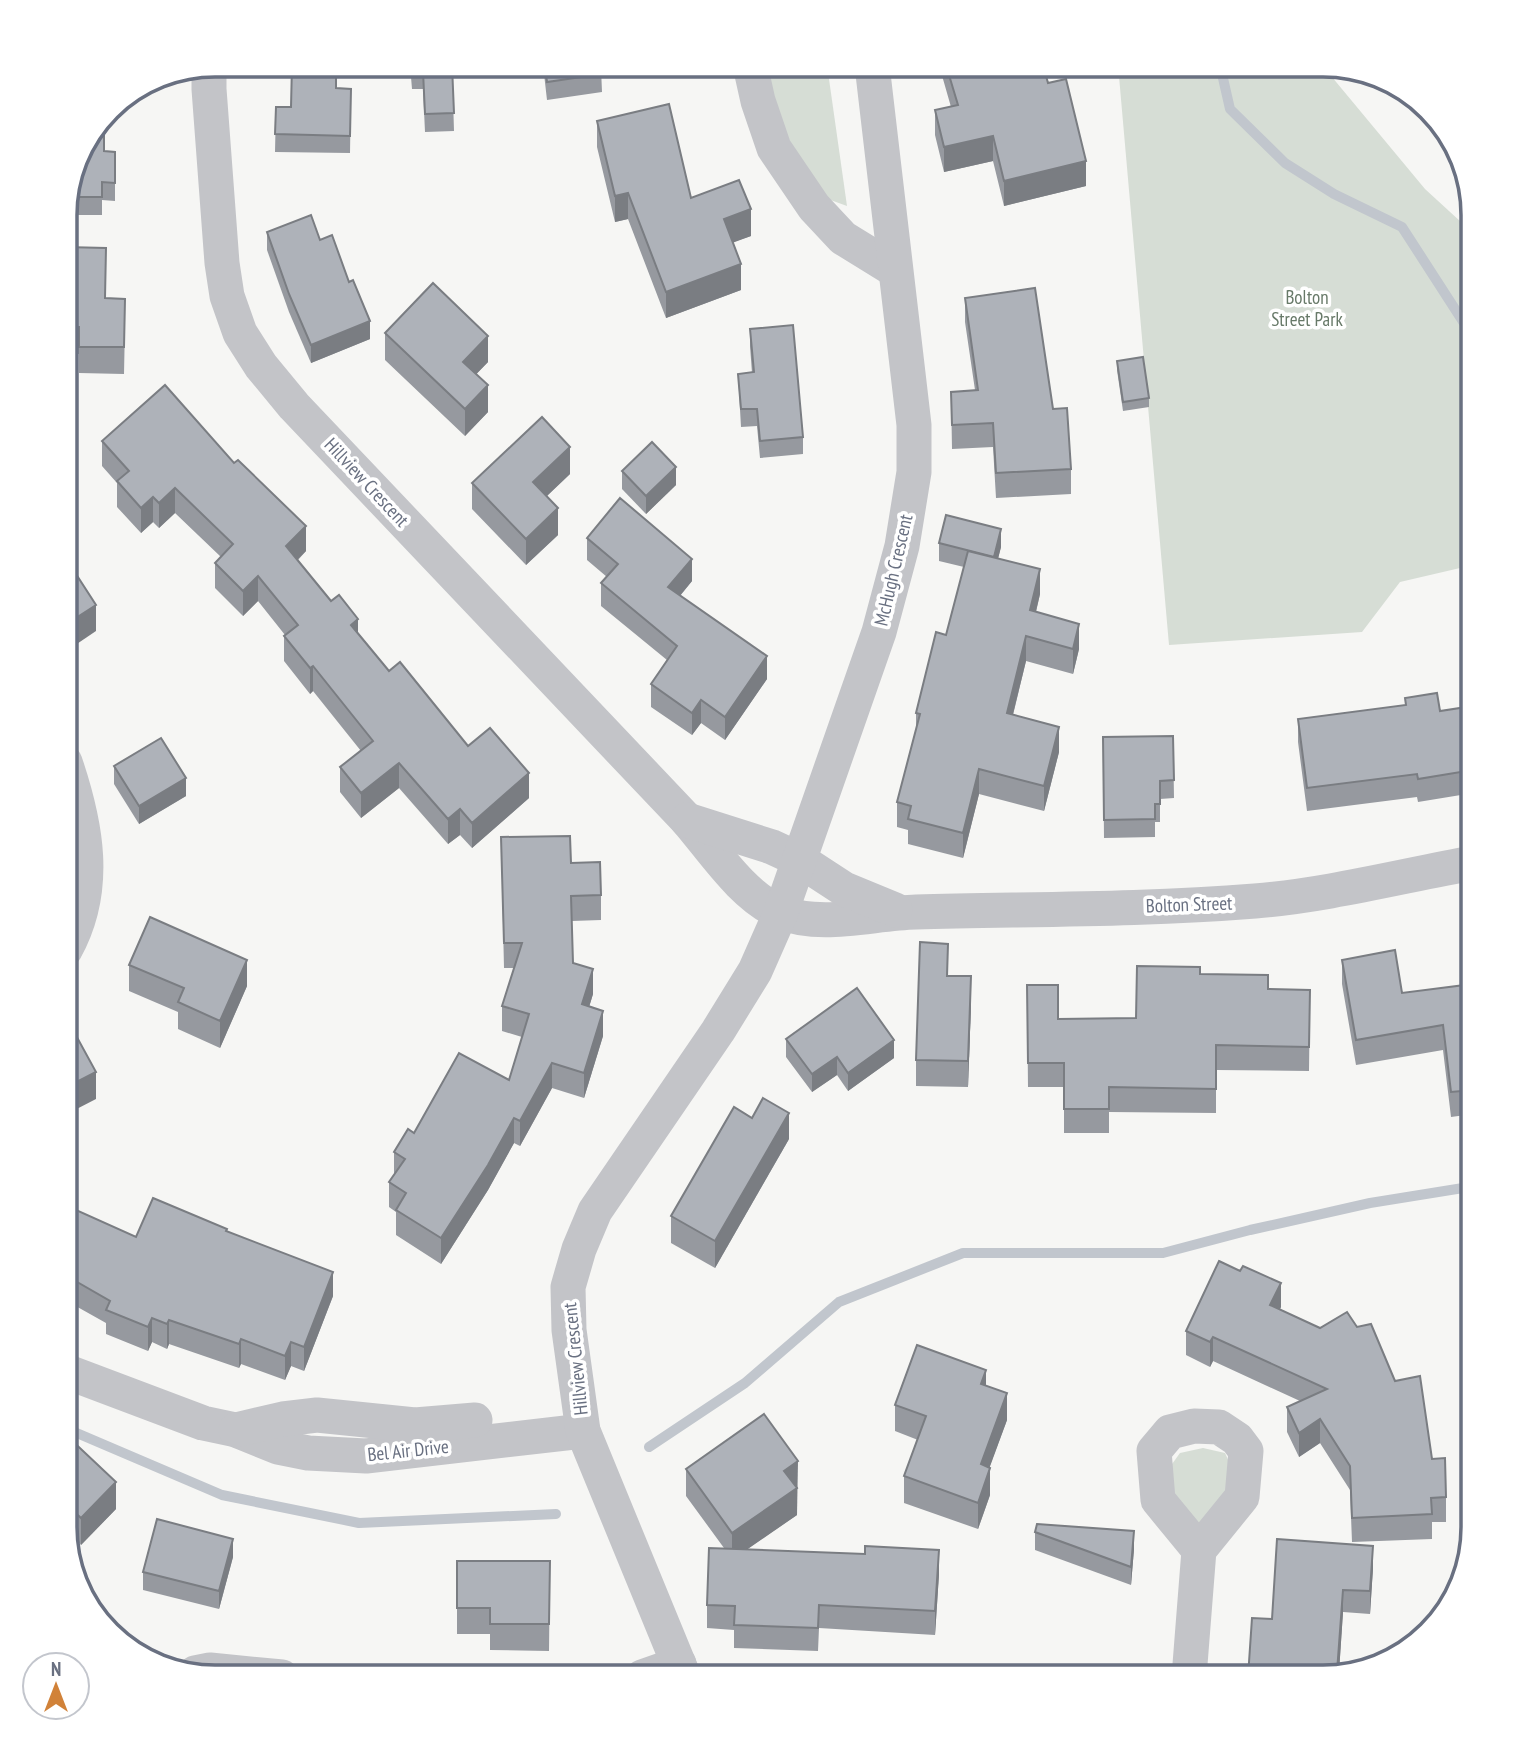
<svg xmlns="http://www.w3.org/2000/svg" width="1538" height="1742" font-family="'PT Sans Narrow',sans-serif">
<rect width="100%" height="100%" fill="#f6f6f4"/>
<g fill="#d6ddd5">
<polygon points="755,65 827,65 847,206 814,194"/>
<polygon points="1118,65 1322,65 1425,189 1473,233 1473,565 1400,582 1362,632 1169,645"/>
<polygon points="1203,1448 1225,1453 1235,1475 1230,1495 1198,1530 1183,1517 1167,1471 1180,1453"/>
</g>
<g fill="none" stroke-linecap="round" stroke-linejoin="round">
<g stroke="#c1c6cd" stroke-width="10">
<polyline points="1220,65 1230,109 1285,163 1334,194 1402,227 1473,337"/>
<polyline points="65,1428 222,1495 359,1523 556,1514"/>
<polyline points="649,1447 745,1383 839,1302 963,1253 1163,1253 1250,1230 1370,1203 1463,1188 1473,1188"/>
</g>
<g stroke="#c3c4c8" stroke-width="35">
<polyline points="750,65 758,101 774,148 814,207 843,238 895,270"/>
<path d="M 209,66 L 209,89 L 222,263 L 227,296 L 240,333 L 261,366 L 294,406 L 687,820 C 713,850 743,897 780,912 C 822,929 872,913 916,912 C 1029,909 1142,910 1255,901 C 1328,895 1401,876 1473,863"/>
<polyline points="687,820 772,847 798,859 844,889 895,910"/>
<path d="M 65,950 C 99,889 86,824 65,762"/>
<polyline points="65,1371 203,1423 236,1430 278,1447 308,1453 366,1456 583,1431"/>
<polyline points="236,1430 283,1419 317,1415 415,1425 475,1420"/>
<polyline points="195,1673 210,1670 282,1677"/>
<polyline points="642,1677 679,1664"/>
<polyline points="684,1677 583,1431 569,1330 568,1287 579,1249 595,1211 718,1031 755,971 781,912 879,632 902,546 914,472 914,425 872,65"/>
<polyline points="1189,1677 1199,1550 1242,1497 1246,1451 1237,1439 1219,1427 1194,1426 1170,1432 1154,1451 1158,1500 1199,1550"/>
</g>
</g>
<g fill="#96999f">
<polygon points="410,65 452,65 454,131 425,132 423,89 412,89"/>
<polygon points="543,65 654,65 654,71 604,75 601,68 602,92 547,100"/>
<polygon points="939,65 1043,65 1048,83 1086,186 1004,206 993,161 944,172 935,135 935,110 951,107"/>
<polygon points="336,89 351,89 350,153 275,152 276,107 291,107"/>
<polygon points="597,121 691,198 751,236 733,242 741,290 666,318 628,219 615,222 597,147"/>
<polygon points="80,149 115,152 115,201 102,200 102,215 65,215 65,205"/>
<polygon points="267,232 370,339 311,363 289,312 267,250"/>
<polygon points="65,247 106,298 125,325 124,374 79,373 79,354 65,354"/>
<polygon points="965,298 1053,409 1071,469 1071,494 996,498 993,447 952,449 951,392 975,390 965,322"/>
<polygon points="750,329 803,437 803,454 760,458 757,426 741,427 738,374 752,373 750,346"/>
<polygon points="385,333 488,362 476,374 488,412 465,436 385,360"/>
<polygon points="1117,361 1149,398 1149,407 1123,411 1117,370"/>
<polygon points="102,441 306,551 298,560 389,671 468,746 529,798 472,848 460,835 448,844 399,788 361,818 340,792 340,767 361,751 313,691 310,694 284,661 284,636 285,635 258,601 243,616 215,588 215,563 221,557 175,513 159,528 153,522 141,533 117,507 117,483 102,466"/>
<polygon points="622,471 676,485 646,514 622,489"/>
<polygon points="570,474 547,496 558,535 526,565 472,509 472,483"/>
<polygon points="587,538 692,581 680,596 767,679 725,740 701,723 692,735 651,707 651,684 667,660 601,606 601,583 607,577 587,560"/>
<polygon points="939,543 1001,547 998,558 1040,594 1036,612 1079,649 1073,674 1026,661 1013,715 1059,752 1044,811 979,794 963,858 908,844 908,830 897,827 897,802 916,730 916,713 946,635 964,567 939,561"/>
<polygon points="1405,698 1440,711 1473,706 1473,793 1418,802 1417,797 1307,811 1298,742 1298,719 1405,705"/>
<polygon points="1173,736 1174,798 1160,799 1160,822 1155,822 1155,837 1104,838 1103,737"/>
<polygon points="114,766 186,796 139,824 114,784"/>
<polygon points="501,837 571,863 601,895 601,920 572,921 573,963 593,994 589,1007 603,1036 584,1098 552,1088 520,1146 514,1143 488,1190 441,1264 396,1235 396,1212 389,1207 389,1182 394,1176 394,1152 414,1133 509,1080 522,1037 502,1031 502,1006 514,968 504,968"/>
<polygon points="1342,960 1402,993 1473,984 1473,969 1473,1114 1451,1117 1443,1050 1356,1065 1342,984"/>
<polygon points="129,965 247,986 220,1048 178,1029 178,1012 129,991"/>
<polygon points="1200,974 1268,989 1310,990 1309,1071 1216,1070 1216,1113 1109,1112 1109,1133 1064,1133 1064,1087 1028,1087 1027,985 1058,1019 1136,1018"/>
<polygon points="948,976 971,1003 968,1087 916,1086 916,1060"/>
<polygon points="786,1039 894,1058 848,1091 837,1075 812,1092 786,1057"/>
<polygon points="789,1139 715,1268 671,1243 671,1216"/>
<polygon points="65,1205 136,1237 227,1231 333,1296 304,1371 291,1366 285,1380 241,1364 239,1368 169,1344 167,1349 152,1342 148,1351 106,1334 106,1323 65,1300"/>
<polygon points="1281,1307 1280,1309 1320,1328 1357,1327 1395,1381 1432,1459 1446,1497 1446,1522 1432,1522 1432,1539 1352,1542 1350,1490 1320,1443 1299,1457 1287,1432 1287,1407 1300,1401 1213,1361 1210,1367 1186,1355 1186,1331"/>
<polygon points="986,1386 1007,1420 989,1468 990,1495 978,1529 904,1503 904,1476 918,1440 895,1431 895,1405"/>
<polygon points="65,1434 116,1509 81,1545 66,1530 65,1527"/>
<polygon points="686,1469 798,1487 797,1488 797,1515 747,1549 939,1574 935,1635 819,1628 818,1651 734,1648 734,1630 707,1628 707,1605 724,1548 686,1496"/>
<polygon points="1035,1532 1134,1549 1131,1585 1035,1550"/>
<polygon points="233,1557 219,1609 143,1590 143,1572"/>
<polygon points="457,1561 550,1561 549,1651 490,1650 490,1634 457,1634"/>
<polygon points="1373,1568 1370,1614 1343,1612 1339,1672 1323,1677 1272,1619"/>
</g>
<g fill="#7a7d82">
<polygon points="993,136 993,161 944,172 944,147"/>
<polygon points="1086,161 1086,186 1004,206 1004,181"/>
<polygon points="628,193 628,219 615,222 615,196"/>
<polygon points="751,209 751,236 724,246 724,219"/>
<polygon points="741,264 741,290 666,318 666,292"/>
<polygon points="370,321 370,339 311,363 311,345"/>
<polygon points="488,336 488,362 463,388 463,362"/>
<polygon points="488,385 488,412 465,436 465,409"/>
<polygon points="570,447 570,474 533,509 533,482"/>
<polygon points="676,467 676,485 646,514 646,496"/>
<polygon points="175,488 175,513 159,528 159,503"/>
<polygon points="153,497 153,522 141,533 141,508"/>
<polygon points="558,508 558,535 526,565 526,539"/>
<polygon points="306,526 306,551 286,571 286,546"/>
<polygon points="1001,529 1001,547 994,575 994,557"/>
<polygon points="692,559 692,581 668,610 668,587"/>
<polygon points="1040,569 1040,594 1030,636 1030,610"/>
<polygon points="258,576 258,601 243,616 243,591"/>
<polygon points="96,605 96,631 65,652 65,625"/>
<polygon points="358,619 358,644 351,625"/>
<polygon points="1079,624 1079,649 1073,674 1073,649"/>
<polygon points="1026,636 1026,661 1007,738 1007,713"/>
<polygon points="767,656 767,679 725,740 725,717"/>
<polygon points="313,666 313,691 310,694 310,668"/>
<polygon points="701,700 701,723 692,735 692,713"/>
<polygon points="1059,727 1059,752 1044,811 1044,786"/>
<polygon points="399,763 399,788 361,818 361,793"/>
<polygon points="979,769 979,794 963,858 963,833"/>
<polygon points="529,773 529,798 472,848 472,823"/>
<polygon points="186,778 186,796 139,824 139,806"/>
<polygon points="460,809 460,835 448,844 448,819"/>
<polygon points="247,960 247,986 220,1048 220,1021"/>
<polygon points="593,969 593,994 582,1030 582,1004"/>
<polygon points="971,976 971,1003 968,1087 968,1061"/>
<polygon points="603,1011 603,1036 584,1098 584,1073"/>
<polygon points="894,1040 894,1058 848,1091 848,1073"/>
<polygon points="837,1057 837,1075 812,1092 812,1074"/>
<polygon points="552,1063 552,1088 520,1146 520,1121"/>
<polygon points="96,1072 96,1099 65,1115 65,1088"/>
<polygon points="789,1113 789,1139 715,1268 715,1241"/>
<polygon points="514,1118 514,1143 488,1190 441,1264 441,1238"/>
<polygon points="333,1272 333,1296 304,1371 304,1347"/>
<polygon points="1281,1283 1281,1307 1270,1329 1270,1305"/>
<polygon points="152,1318 152,1342 148,1351 148,1327"/>
<polygon points="169,1320 169,1344 167,1349 167,1324"/>
<polygon points="1213,1337 1213,1361 1210,1367 1210,1342"/>
<polygon points="241,1339 241,1364 239,1368 239,1344"/>
<polygon points="291,1342 291,1366 285,1380 285,1356"/>
<polygon points="986,1370 986,1397 981,1384"/>
<polygon points="1007,1393 1007,1420 981,1491 981,1464"/>
<polygon points="1320,1419 1320,1443 1299,1457 1299,1433"/>
<polygon points="798,1461 797,1515 732,1560 732,1533 784,1471"/>
<polygon points="990,1468 990,1495 978,1529 978,1503"/>
<polygon points="116,1482 116,1509 81,1545 81,1518"/>
<polygon points="1134,1531 1134,1549 1131,1585 1131,1567"/>
<polygon points="233,1539 233,1557 219,1609 219,1591"/>
<polygon points="1373,1546 1373,1568 1370,1614 1370,1591"/>
<polygon points="939,1550 939,1574 935,1635 935,1611"/>
<polygon points="1343,1590 1343,1612 1339,1672 1337,1672"/>
</g>
<g fill="#aeb2b9" stroke="#7a7d82" stroke-width="2">
<polygon points="292,65 336,65 336,88 351,89 350,136 275,134 276,107 291,107"/>
<polygon points="411,65 452,65 454,113 425,114 423,71 412,71"/>
<polygon points="545,65 601,65 602,74 547,82"/>
<polygon points="946,65 1043,65 1048,83 1066,79 1086,161 1004,181 993,136 944,147 935,110 958,105"/>
<polygon points="669,104 691,198 739,180 751,209 724,219 741,264 666,292 628,193 615,196 597,121"/>
<polygon points="91,135 104,135 104,151 115,152 115,183 102,182 102,197 67,197 80,149"/>
<polygon points="311,215 320,240 332,235 349,282 353,280 370,321 311,345 289,294 267,232"/>
<polygon points="65,247 106,248 105,298 125,299 124,347 79,347 79,327 65,327"/>
<polygon points="433,283 488,336 463,362 488,385 465,409 385,333"/>
<polygon points="1035,288 1053,409 1067,408 1071,469 996,473 993,423 952,425 951,392 978,390 965,298"/>
<polygon points="793,325 803,437 760,441 757,409 741,409 738,374 754,372 750,329"/>
<polygon points="1143,357 1149,398 1123,402 1117,361"/>
<polygon points="165,385 234,463 238,460 306,526 286,546 331,601 339,595 358,619 351,625 389,671 400,662 468,746 490,728 529,773 472,823 460,809 448,819 399,763 361,793 340,767 373,741 313,666 310,668 284,636 298,625 258,576 243,591 215,563 233,544 175,488 159,503 153,497 141,508 117,481 129,471 102,441"/>
<polygon points="542,417 570,447 533,482 558,508 526,539 472,483"/>
<polygon points="652,442 676,467 646,496 622,471"/>
<polygon points="620,498 692,559 668,587 767,656 725,717 701,700 692,713 651,684 677,646 601,583 618,564 587,538"/>
<polygon points="946,515 1001,529 994,557 939,543"/>
<polygon points="968,551 1040,569 1030,610 1079,624 1073,649 1026,636 1007,713 1059,727 1044,786 979,769 963,833 908,819 911,806 897,802 920,714 916,713 936,632 946,635"/>
<polygon points="65,557 96,605 65,625"/>
<polygon points="1437,693 1440,711 1473,706 1473,770 1418,779 1417,774 1307,788 1298,719 1406,705 1405,698"/>
<polygon points="1173,736 1174,780 1160,781 1160,804 1155,804 1155,819 1104,820 1103,737"/>
<polygon points="161,738 186,778 139,806 114,766"/>
<polygon points="570,836 571,863 600,862 601,895 571,896 573,963 593,969 582,1004 603,1011 584,1073 552,1063 520,1121 514,1118 488,1165 441,1238 396,1210 406,1193 389,1182 405,1159 394,1152 408,1129 414,1133 459,1053 509,1080 529,1014 502,1006 522,943 504,943 501,837"/>
<polygon points="150,917 247,960 220,1021 178,1002 184,988 129,965"/>
<polygon points="920,942 948,944 947,976 971,976 968,1061 916,1060"/>
<polygon points="1395,950 1402,993 1473,984 1473,1090 1451,1092 1443,1025 1356,1040 1342,960"/>
<polygon points="1137,966 1200,967 1200,974 1268,975 1268,989 1310,990 1309,1047 1216,1045 1216,1089 1109,1087 1109,1109 1064,1109 1064,1063 1028,1063 1027,985 1058,985 1058,1019 1136,1018"/>
<polygon points="857,988 894,1040 848,1073 837,1057 812,1074 786,1039"/>
<polygon points="67,1019 96,1072 65,1088 65,1020"/>
<polygon points="763,1098 789,1113 715,1241 671,1216 734,1107 752,1118"/>
<polygon points="153,1198 227,1229 226,1231 333,1272 304,1347 291,1342 285,1356 241,1339 239,1344 169,1320 167,1324 152,1318 148,1327 106,1310 110,1301 65,1275 65,1205 136,1237"/>
<polygon points="1219,1261 1240,1271 1243,1266 1281,1283 1270,1305 1320,1328 1347,1312 1357,1327 1371,1324 1395,1381 1420,1376 1432,1459 1445,1458 1446,1497 1431,1498 1432,1514 1352,1518 1350,1466 1320,1419 1299,1433 1287,1407 1327,1389 1213,1337 1210,1342 1186,1331"/>
<polygon points="917,1345 986,1370 981,1384 1007,1393 981,1464 990,1468 978,1503 904,1476 926,1416 895,1405"/>
<polygon points="764,1414 798,1461 784,1471 797,1488 732,1533 686,1469"/>
<polygon points="65,1434 116,1482 81,1518 65,1503"/>
<polygon points="157,1519 233,1539 219,1591 143,1572"/>
<polygon points="1037,1524 1134,1531 1131,1567 1035,1532"/>
<polygon points="1277,1539 1373,1546 1370,1591 1343,1590 1337,1672 1323,1677 1248,1677 1252,1618 1272,1619"/>
<polygon points="865,1546 939,1550 935,1611 819,1605 818,1628 734,1625 735,1606 707,1605 709,1548 865,1554"/>
<polygon points="457,1561 550,1561 549,1624 490,1624 490,1608 457,1608"/>
</g>
<g text-anchor="middle" dominant-baseline="central" stroke-width="7" stroke-linejoin="round" paint-order="stroke">
<g font-size="19" fill="#677968" stroke="#fff">
<text x="1307" y="297">Bolton<tspan x="1307" dy="22">Street Park</tspan></text>
</g>
<g font-size="19" fill="#697081" stroke="#fff">
<text transform="translate(367 482) rotate(47)">Hillview Crescent</text>
<text transform="translate(893 570) rotate(-77)">McHugh Crescent</text>
<text transform="translate(1189 904) rotate(-2)">Bolton Street</text>
<text transform="translate(575 1359) rotate(-96)">Hillview Crescent</text>
<text transform="translate(408 1450) rotate(-6)">Bel Air Drive</text>
</g>
</g>
<path d="M0 0H1538V1742H0ZM215 77H1323A138 138 0 0 1 1461 215V1527A138 138 0 0 1 1323 1665H215A138 138 0 0 1 77 1527V215A138 138 0 0 1 215 77Z" fill="#fff" fill-rule="evenodd"/>
<path fill="none" stroke="#697081" stroke-width="3.5" d="M215 77H1323A138 138 0 0 1 1461 215V1527A138 138 0 0 1 1323 1665H215A138 138 0 0 1 77 1527V215A138 138 0 0 1 215 77Z"/>
<g transform="translate(56 1686)"><circle r="33" fill="#ffffff" stroke="#c3c6cd" stroke-width="2"/>
<path d="M0-5L12 26L0 18L-12 26Z" fill="#d18239"/>
<text y="-10" font-size="19" font-weight="bold" text-anchor="middle" fill="#697081">N</text>
</g>
</svg>
